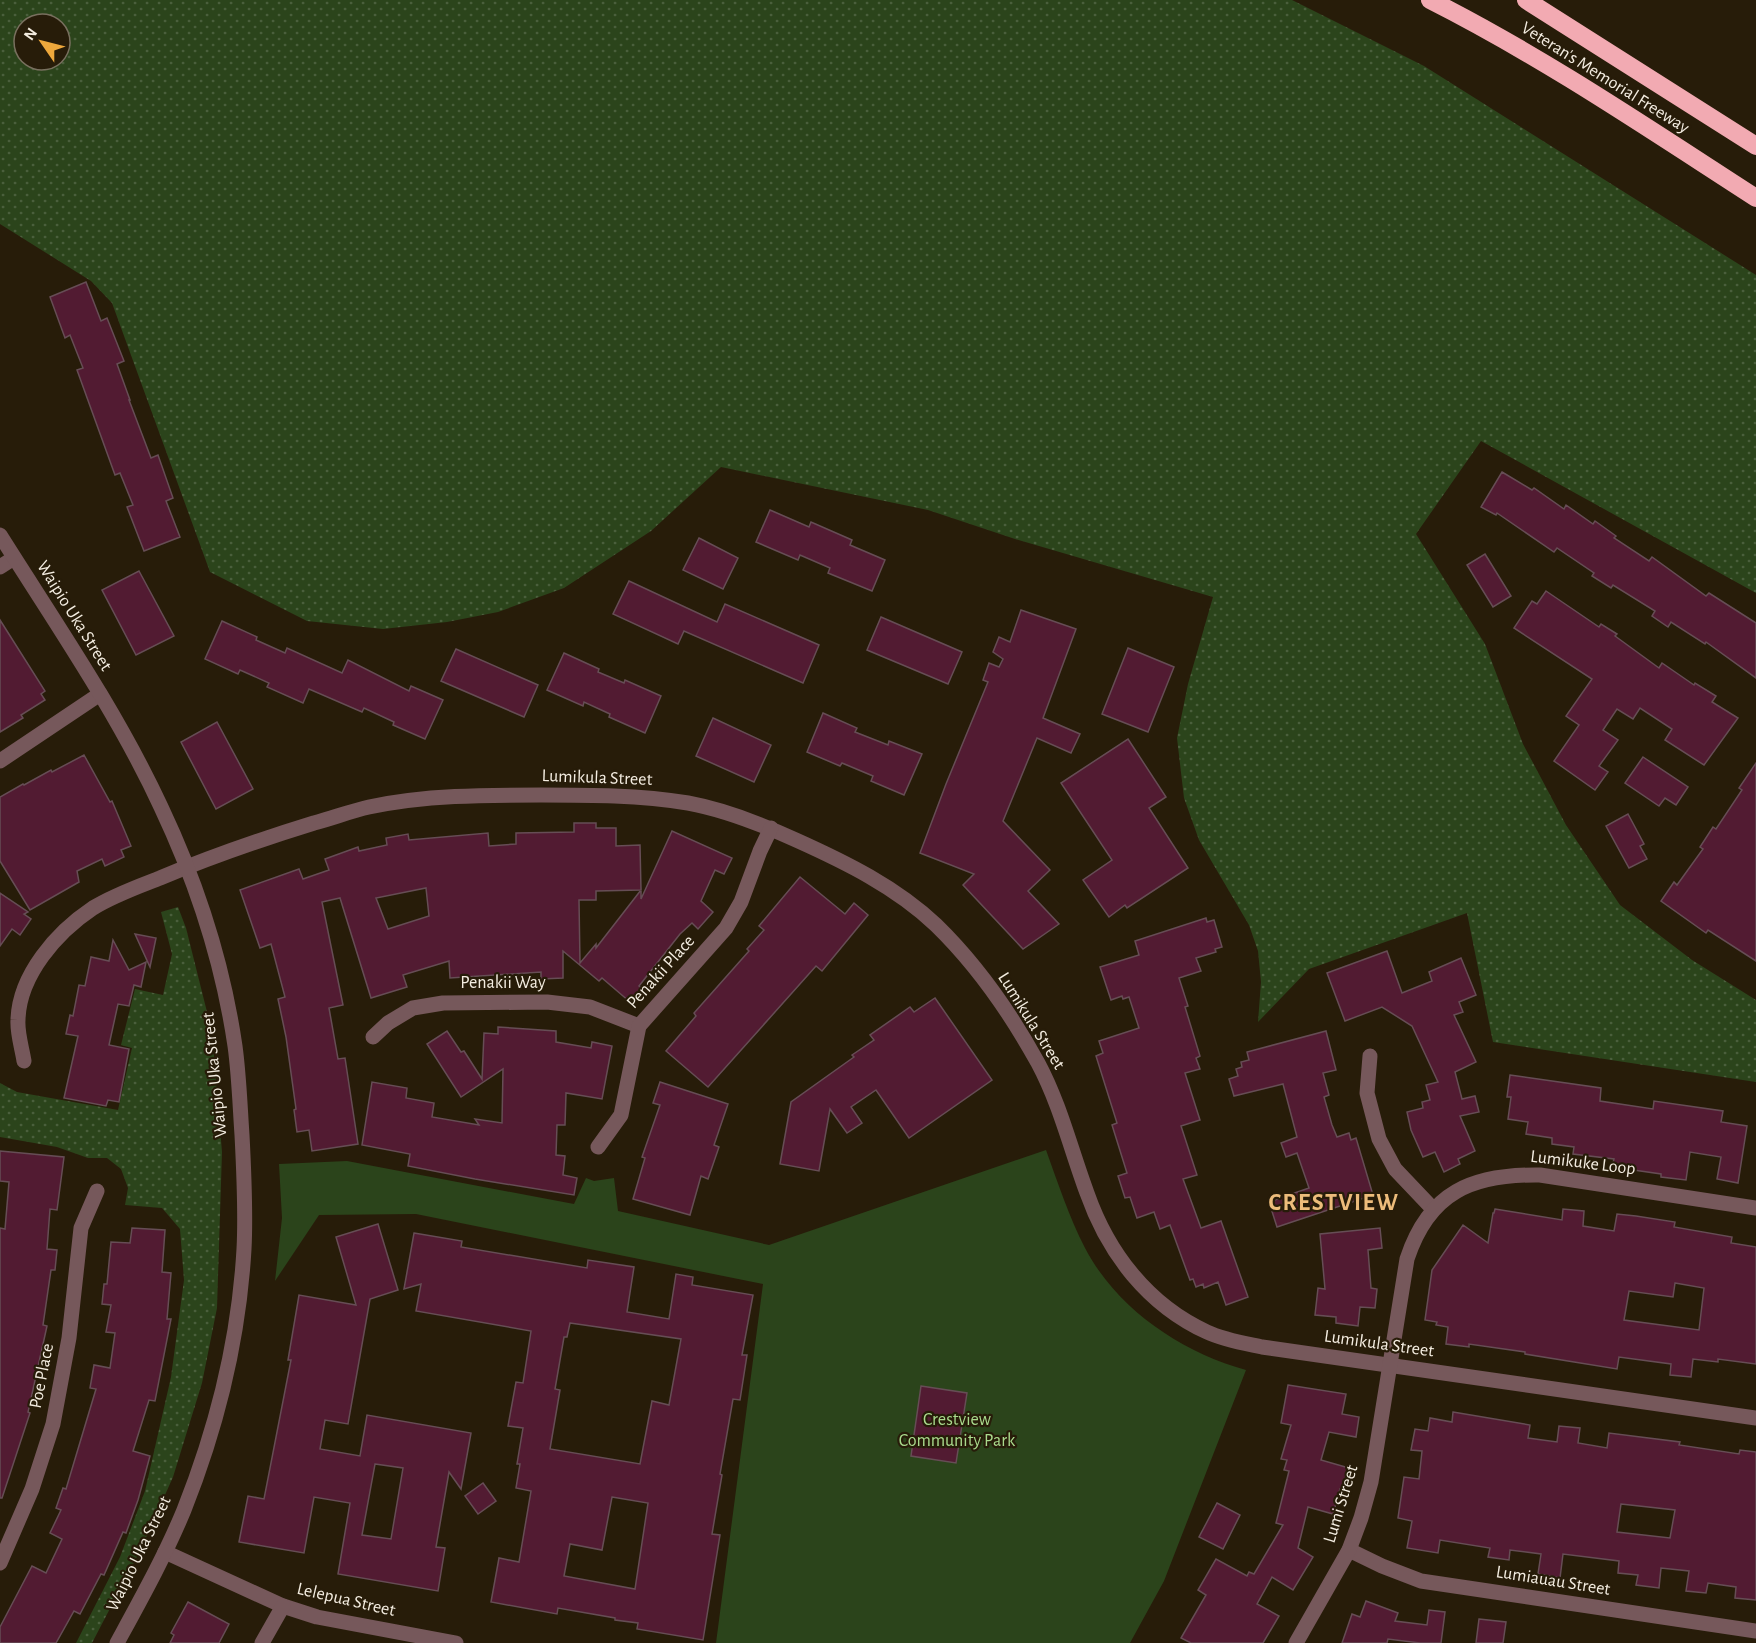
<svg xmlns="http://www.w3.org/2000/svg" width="1756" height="1643" font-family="'Alegreya Sans',sans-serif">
<defs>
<pattern id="grass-dots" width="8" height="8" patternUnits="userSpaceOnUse" patternTransform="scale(1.5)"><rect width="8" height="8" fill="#2b441b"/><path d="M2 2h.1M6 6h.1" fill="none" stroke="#4a5f3c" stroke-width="1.8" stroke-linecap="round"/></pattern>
</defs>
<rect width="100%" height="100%" fill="#271c09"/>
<g fill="url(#grass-dots)" fill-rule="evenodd">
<path d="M 0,0 L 1292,0 L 1424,66 L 1756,275 L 1756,593 L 1481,441 L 1416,534 L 1485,644 L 1523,744 L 1566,825 L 1620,905 L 1692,960 L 1756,1000 L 1756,1082 L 1493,1042 L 1467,913 L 1309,969 L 1258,1022 L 1261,982 L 1258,951 L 1249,925 L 1199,840 L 1184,798 L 1177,738 L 1188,684 L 1213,597 L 1015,539 L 928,510 L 721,467 L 651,531 L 564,588 L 498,612 L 447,622 L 383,629 L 307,621 L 210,572 L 112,303 L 91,281 L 0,224 ZM 24,24 L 60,24 L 60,60 L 24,60 Z"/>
<polygon points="178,907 186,928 212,1032 222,1152 217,1308 202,1383 173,1477 141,1549 92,1643 76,1643 120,1557 145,1491 171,1377 184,1280 180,1229 162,1208 125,1205 128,1188 121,1169 107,1158 88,1158 57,1147 0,1137 0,1083 17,1092 118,1110 132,1048 121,1045 135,989 163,995 172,954 161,912"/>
</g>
<path fill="#2b441b" d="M 1046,1150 C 1058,1183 1069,1217 1085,1248 C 1117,1309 1181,1352 1246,1370 L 1164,1581 L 1130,1643 L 716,1643 L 763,1284 L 416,1214 L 319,1215 L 275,1281 L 282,1218 L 279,1164 L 347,1161 L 574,1204 L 586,1178 L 594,1181 L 614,1178 L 618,1211 L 769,1245 Z"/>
<g fill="#521b32" stroke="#664d55" stroke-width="1.5" fill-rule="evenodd">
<polygon points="86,282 101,321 107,318 124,361 117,364 130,400 129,400 151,458 158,455 173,498 166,501 180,537 144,551 127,507 133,505 120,473 115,475 77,370 83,368 70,335 65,338 50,297"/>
<polygon points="1502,472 1532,490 1534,488 1564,509 1566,505 1593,524 1595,521 1616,536 1614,538 1649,561 1652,557 1706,596 1709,593 1756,623 1756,678 1706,642 1705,644 1671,622 1668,627 1652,616 1655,611 1613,585 1611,588 1592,576 1594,573 1557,548 1554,552 1497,513 1496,515 1481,507"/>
<polygon points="770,510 809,527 811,522 852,540 850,545 885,560 872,591 828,573 830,568 800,555 798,560 756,542"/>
<polygon points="699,538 738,558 723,589 683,570"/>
<polygon points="1485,554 1511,596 1493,607 1467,565"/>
<polygon points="139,571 174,636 136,655 102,590"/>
<polygon points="629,581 717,622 725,604 819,645 803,683 684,631 678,644 613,614"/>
<polygon points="1546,591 1599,627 1601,624 1617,634 1615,636 1659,668 1662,663 1694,685 1695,683 1716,696 1712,702 1738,718 1704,765 1665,740 1672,729 1640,708 1633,719 1617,709 1603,730 1618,740 1599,766 1608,772 1595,790 1554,761 1579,725 1566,716 1592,679 1514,628 1532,601 1537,604"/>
<polygon points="1021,610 1076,629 1043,718 1080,734 1071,753 1037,738 1003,821 1050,870 1028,891 1059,924 1023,949 963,885 974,874 920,853 946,784 988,682 983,680 989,663 999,667 1003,659 993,652 999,637 1010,642"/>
<polygon points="881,617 962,652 948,684 867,650"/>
<polygon points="0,620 45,691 41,694 45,700 21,715 23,718 0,732"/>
<polygon points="222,621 257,637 256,640 285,653 287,648 342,673 348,660 409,691 411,686 443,700 425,739 393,725 394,722 364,708 362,712 309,689 303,703 267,687 269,683 240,670 238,674 205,659"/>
<polygon points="1128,648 1174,667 1148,732 1102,714"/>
<polygon points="456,649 538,685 524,717 441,681"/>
<polygon points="564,653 599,669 598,672 624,683 625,680 661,696 645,733 609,717 610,714 584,702 583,706 547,690"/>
<polygon points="823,713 857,728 855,732 888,745 889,741 922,754 904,795 871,781 873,776 842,763 840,766 807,752"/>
<polygon points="713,718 771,745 754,782 696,756"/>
<polygon points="217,722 253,789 216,809 181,742"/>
<polygon points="1128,739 1166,797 1149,808 1188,868 1127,908 1125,905 1109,917 1083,880 1112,860 1061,783"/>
<polygon points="84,755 110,802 112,801 131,846 121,850 124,857 105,866 102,859 77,871 79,882 30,910 0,861 0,797 23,784 24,785 51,770 52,772"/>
<polygon points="1643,757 1688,787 1676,805 1665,798 1659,806 1625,783"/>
<polygon points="1756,763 1756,961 1708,930 1706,933 1661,901 1674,882 1677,885 1703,849 1700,847 1713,827 1716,829 1742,790 1739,788"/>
<polygon points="1628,814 1644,844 1640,846 1647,859 1629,868 1606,826"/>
<path d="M 574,823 L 596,823 L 596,828 L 616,828 L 616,846 L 640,845 L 641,890 L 596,891 L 596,900 L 579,900 L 580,963 L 596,944 L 596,948 L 641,890 L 641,899 L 672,831 L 732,858 L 724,874 L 715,870 L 701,901 L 713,912 L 698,929 L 692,923 L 680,934 L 639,986 L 641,988 L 630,1002 L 602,978 L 599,981 L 563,951 L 563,978 L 541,979 L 541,972 L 450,978 L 449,961 L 403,975 L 407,987 L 371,998 L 340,898 L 322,902 L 343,1005 L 329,1008 L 338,1059 L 345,1058 L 358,1144 L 312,1151 L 309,1130 L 297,1132 L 294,1110 L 296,1109 L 286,1037 L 278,999 L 285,997 L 271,944 L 260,948 L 240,890 L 299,869 L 303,879 L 329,870 L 325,859 L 358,847 L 359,851 L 387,845 L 386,838 L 408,834 L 409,840 L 488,833 L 489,846 L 516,844 L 516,833 L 574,832 ZM 426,888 L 429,916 L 388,929 L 376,898 Z"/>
<polygon points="800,877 845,914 854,903 868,915 822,971 816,966 708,1087 666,1051 696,1016 694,1013 749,951 747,949 764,930 759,926"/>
<polygon points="0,893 28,912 24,914 31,919 20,935 12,929 0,946"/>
<polygon points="1206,918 1207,922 1214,920 1222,947 1215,949 1216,952 1196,958 1201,971 1179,978 1188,1006 1185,1007 1200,1056 1196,1058 1200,1069 1185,1073 1200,1120 1181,1126 1197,1175 1183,1179 1201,1228 1221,1221 1248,1297 1226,1305 1218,1282 1204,1288 1203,1284 1196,1287 1193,1279 1190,1280 1170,1225 1160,1229 1154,1212 1137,1218 1130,1197 1125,1198 1118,1176 1127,1173 1112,1125 1117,1123 1096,1056 1103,1053 1099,1041 1139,1028 1129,997 1123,999 1122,996 1111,1000 1100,967 1139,955 1135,941"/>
<polygon points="135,934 156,938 150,967"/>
<polygon points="113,940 129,970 146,962 141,987 134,985 129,1006 118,1004 109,1045 129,1049 119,1102 108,1100 106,1106 64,1098 78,1036 66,1034 70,1015 73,1016 79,985 85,986 91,957 109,961"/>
<polygon points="1387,951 1402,993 1432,981 1429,972 1461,958 1476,995 1459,1002 1463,1012 1454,1015 1476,1062 1455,1072 1462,1099 1475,1096 1479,1112 1460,1116 1475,1151 1458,1159 1460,1164 1444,1172 1435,1152 1423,1157 1411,1130 1407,1112 1423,1108 1422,1102 1430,1100 1426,1085 1438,1082 1412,1026 1382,1007 1345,1021 1327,973"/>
<polygon points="935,998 992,1080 909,1138 876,1090 851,1107 862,1123 847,1133 830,1109 819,1171 780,1164 791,1102 854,1057 852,1055 874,1040 870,1035 910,1007 914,1012"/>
<polygon points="498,1027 556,1031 556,1042 591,1048 592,1042 612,1046 602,1099 566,1093 565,1125 557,1125 556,1155 565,1156 563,1175 577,1178 574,1195 475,1179 408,1166 410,1154 362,1145 372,1082 407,1088 406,1098 434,1103 432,1117 479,1125 475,1119 502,1123 503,1069 461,1097 427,1044 447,1031 461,1052 464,1051 482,1079 484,1033 498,1034"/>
<polygon points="1326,1031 1336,1070 1323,1073 1329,1095 1324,1097 1332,1125 1337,1137 1349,1133 1351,1140 1356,1138 1373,1195 1277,1227 1269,1202 1309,1188 1297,1153 1286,1157 1281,1143 1297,1137 1283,1084 1234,1096 1229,1079 1238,1076 1236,1069 1242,1067 1241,1062 1249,1060 1247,1052"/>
<polygon points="1510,1075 1601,1088 1600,1101 1653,1109 1654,1101 1723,1111 1721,1122 1747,1126 1738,1183 1717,1179 1721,1157 1690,1152 1686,1180 1661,1177 1661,1174 1612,1167 1614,1159 1573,1154 1574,1147 1552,1144 1552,1138 1526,1134 1528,1122 1508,1119 1511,1097 1507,1097"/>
<polygon points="660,1082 728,1104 714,1145 719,1147 708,1179 701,1176 690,1215 633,1199 645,1158 642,1157 660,1105 653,1103"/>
<polygon points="0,1151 64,1157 57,1210 50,1209 47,1249 57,1250 55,1270 51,1270 43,1325 47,1326 28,1412 30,1413 2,1498 0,1498 0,1228 5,1229 9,1182 0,1181"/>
<path d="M 1495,1209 L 1562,1220 L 1563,1209 L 1584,1211 L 1583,1226 L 1614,1231 L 1617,1214 L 1636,1216 L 1675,1222 L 1674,1227 L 1732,1237 L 1731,1243 L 1756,1247 L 1756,1364 L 1718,1359 L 1718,1362 L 1693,1359 L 1691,1377 L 1670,1375 L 1671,1364 L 1619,1357 L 1617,1369 L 1525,1354 L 1525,1352 L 1469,1344 L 1469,1347 L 1446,1344 L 1448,1327 L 1436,1325 L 1437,1322 L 1425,1320 L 1432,1270 L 1463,1225 L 1488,1243 L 1493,1213 L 1494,1213 ZM 1675,1283 L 1704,1288 L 1699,1330 L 1624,1320 L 1629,1291 L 1673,1297 Z"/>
<path d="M 378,1224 L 398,1290 L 370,1299 L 348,1424 L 325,1420 L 320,1449 L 360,1456 L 367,1415 L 471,1433 L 461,1489 L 449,1472 L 436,1547 L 445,1548 L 438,1591 L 338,1574 L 350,1503 L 314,1497 L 304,1553 L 239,1542 L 248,1496 L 264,1499 L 291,1360 L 288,1360 L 299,1295 L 356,1305 L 336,1237 ZM 375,1464 L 403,1468 L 391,1539 L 362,1535 Z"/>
<polygon points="132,1228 165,1230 162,1272 171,1273 167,1319 171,1319 155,1401 149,1400 133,1451 150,1456 138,1500 126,1533 123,1532 104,1575 101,1574 80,1614 74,1611 56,1643 0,1643 0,1627 32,1566 46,1573 62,1539 50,1533 61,1510 56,1508 63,1488 66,1489 96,1389 90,1388 94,1365 110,1368 115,1333 106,1332 111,1305 102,1304 104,1284 107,1284 111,1242 130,1243"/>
<polygon points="1380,1228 1382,1248 1368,1250 1371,1288 1377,1289 1375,1308 1360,1307 1358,1326 1336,1323 1336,1317 1315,1315 1318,1288 1325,1289 1320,1234"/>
<path d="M 414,1233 L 462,1241 L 461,1247 L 587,1268 L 588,1260 L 634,1267 L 627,1312 L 669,1319 L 676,1274 L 693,1277 L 692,1285 L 753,1295 L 742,1355 L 747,1355 L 740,1400 L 733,1399 L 720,1474 L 722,1475 L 712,1534 L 720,1535 L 703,1640 L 637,1629 L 638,1623 L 615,1620 L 615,1618 L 558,1608 L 557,1614 L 491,1602 L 499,1558 L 519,1562 L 531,1491 L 516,1488 L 520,1464 L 517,1464 L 523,1428 L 508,1426 L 516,1382 L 523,1383 L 531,1331 L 416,1311 L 421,1284 L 404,1289 ZM 570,1323 L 681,1339 L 669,1405 L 652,1401 L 640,1464 L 550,1449 L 560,1390 L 555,1389 L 564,1337 L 567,1337 ZM 612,1497 L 648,1503 L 635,1589 L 564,1576 L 570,1544 L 602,1550 Z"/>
<polygon points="1288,1385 1346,1394 1342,1414 1359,1417 1356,1437 1329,1432 1321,1460 1349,1468 1343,1490 1340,1489 1333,1514 1308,1507 1298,1548 1313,1557 1293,1590 1272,1577 1257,1604 1279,1616 1263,1643 1191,1643 1181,1638 1206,1595 1198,1590 1216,1559 1247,1576 1249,1572 1254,1574 1283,1525 1276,1523 1289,1471 1284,1470 1287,1460 1281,1459 1291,1425 1281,1423"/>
<polygon points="921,1386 967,1393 956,1463 911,1456"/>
<path d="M 1453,1412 L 1530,1425 L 1528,1438 L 1557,1442 L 1559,1426 L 1580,1428 L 1578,1443 L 1607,1448 L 1609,1433 L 1680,1442 L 1679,1445 L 1739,1454 L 1740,1450 L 1756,1452 L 1756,1600 L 1735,1598 L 1736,1587 L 1708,1583 L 1706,1593 L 1686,1591 L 1689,1571 L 1661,1568 L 1659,1588 L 1636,1585 L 1638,1575 L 1618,1573 L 1619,1561 L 1563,1554 L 1560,1578 L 1538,1574 L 1541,1554 L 1510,1550 L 1509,1560 L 1488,1557 L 1490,1548 L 1440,1540 L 1438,1553 L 1407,1548 L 1412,1521 L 1398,1518 L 1404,1477 L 1419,1479 L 1422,1451 L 1411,1450 L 1415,1429 L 1428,1431 L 1430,1418 L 1452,1422 ZM 1621,1504 L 1675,1510 L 1670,1538 L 1617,1532 Z"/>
<polygon points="483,1483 496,1501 478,1514 465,1496"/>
<polygon points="1217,1503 1240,1515 1223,1549 1199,1537"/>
<polygon points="1366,1601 1398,1613 1395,1621 1427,1625 1429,1610 1445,1612 1441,1643 1420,1643 1388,1639 1387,1643 1342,1643 1352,1614 1360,1617"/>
<polygon points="188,1602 229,1624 219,1643 170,1643 174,1635 171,1633"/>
<polygon points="1479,1619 1506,1622 1503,1643 1476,1643"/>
</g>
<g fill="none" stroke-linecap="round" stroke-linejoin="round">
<g stroke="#76585b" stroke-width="15">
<polyline points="0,567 14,558"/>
<polyline points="0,761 100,694"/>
<polyline points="373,1037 388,1023 413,1008 443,1003 547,1002 590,1007 639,1026"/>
<polyline points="1370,1056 1367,1093 1379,1139 1395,1169 1433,1209"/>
<path d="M 24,1061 C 22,1048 17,1033 18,1020 C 19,975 57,932 93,908 C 114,895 137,887 160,878 C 210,857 262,839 314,823 C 333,818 351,811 369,807 C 425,795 484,795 541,795 C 590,795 639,795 688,803 C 726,810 761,824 796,840 C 845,862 896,887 936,925 C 976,964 1011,1014 1038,1063 C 1060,1104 1071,1150 1087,1193 C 1108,1253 1148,1305 1207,1332 C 1224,1340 1243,1343 1262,1347 L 1756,1418"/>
<polyline points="598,1147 621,1115 639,1026 726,928 741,902 760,851 771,828"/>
<polyline points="1349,1550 1382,1566 1421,1581 1756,1631"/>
<polyline points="165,1552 283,1606 317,1617 456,1643"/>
<polyline points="0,1563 32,1489 53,1424 69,1338 81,1228 97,1191"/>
<polyline points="262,1643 283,1606"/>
<path d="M 1296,1643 L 1349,1550 L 1361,1518 L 1371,1482 L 1407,1259 C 1429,1192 1472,1174 1540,1175 L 1756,1208"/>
</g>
<path stroke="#76585b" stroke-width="15" d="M 0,535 C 56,624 117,712 161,807 C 196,881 223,964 235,1046 C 239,1075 240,1106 242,1135 C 244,1173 246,1211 244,1249 C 239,1337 217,1427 184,1510 C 165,1556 141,1599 117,1643"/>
<g stroke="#f2aab2" stroke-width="18">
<path d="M 1430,0 C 1543,57 1649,129 1756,198"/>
<polyline points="1526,0 1756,146"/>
</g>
</g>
<g text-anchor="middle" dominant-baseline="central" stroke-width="4.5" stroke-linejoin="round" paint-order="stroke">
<g font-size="18" fill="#f4ede1" stroke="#271c09">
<text transform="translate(1605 78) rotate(32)">Veteran's Memorial Freeway</text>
<text transform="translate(74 616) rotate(58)">Waipio Uka Street</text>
<text transform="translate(597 778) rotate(2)">Lumikula Street</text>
<text transform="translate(661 972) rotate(-48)">Penakii Place</text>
<text x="503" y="983">Penakii Way</text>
<text transform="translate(1031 1021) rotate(58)">Lumikula Street</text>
<text transform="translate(215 1075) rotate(-96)">Waipio Uka Street</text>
<text transform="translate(1583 1163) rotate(7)">Lumikuke Loop</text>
<text transform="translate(1379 1344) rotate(8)">Lumikula Street</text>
<text transform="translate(42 1376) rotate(-79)">Poe Place</text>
<text transform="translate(1341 1504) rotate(-73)">Lumi Street</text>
<text transform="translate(139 1554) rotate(-64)">Waipio Uka Street</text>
<text transform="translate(1553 1581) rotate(9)">Lumiauau Street</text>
<text transform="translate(346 1600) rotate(13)">Lelepua Street</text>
</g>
<g font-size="18" fill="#aadb8d" stroke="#271c09">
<text x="957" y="1420">Crestview<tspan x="957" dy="21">Community Park</tspan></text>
</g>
<g font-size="24" font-weight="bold" letter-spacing="1.5" fill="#edbc7b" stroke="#271c09">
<text x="1334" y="1203">CRESTVIEW</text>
</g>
</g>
<g transform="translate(42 42) rotate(305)"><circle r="28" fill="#271c09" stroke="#79705f" stroke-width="1.5"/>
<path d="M0-4.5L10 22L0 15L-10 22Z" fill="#eea83c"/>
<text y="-9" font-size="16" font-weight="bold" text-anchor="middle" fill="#f4ede1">N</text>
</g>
</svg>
